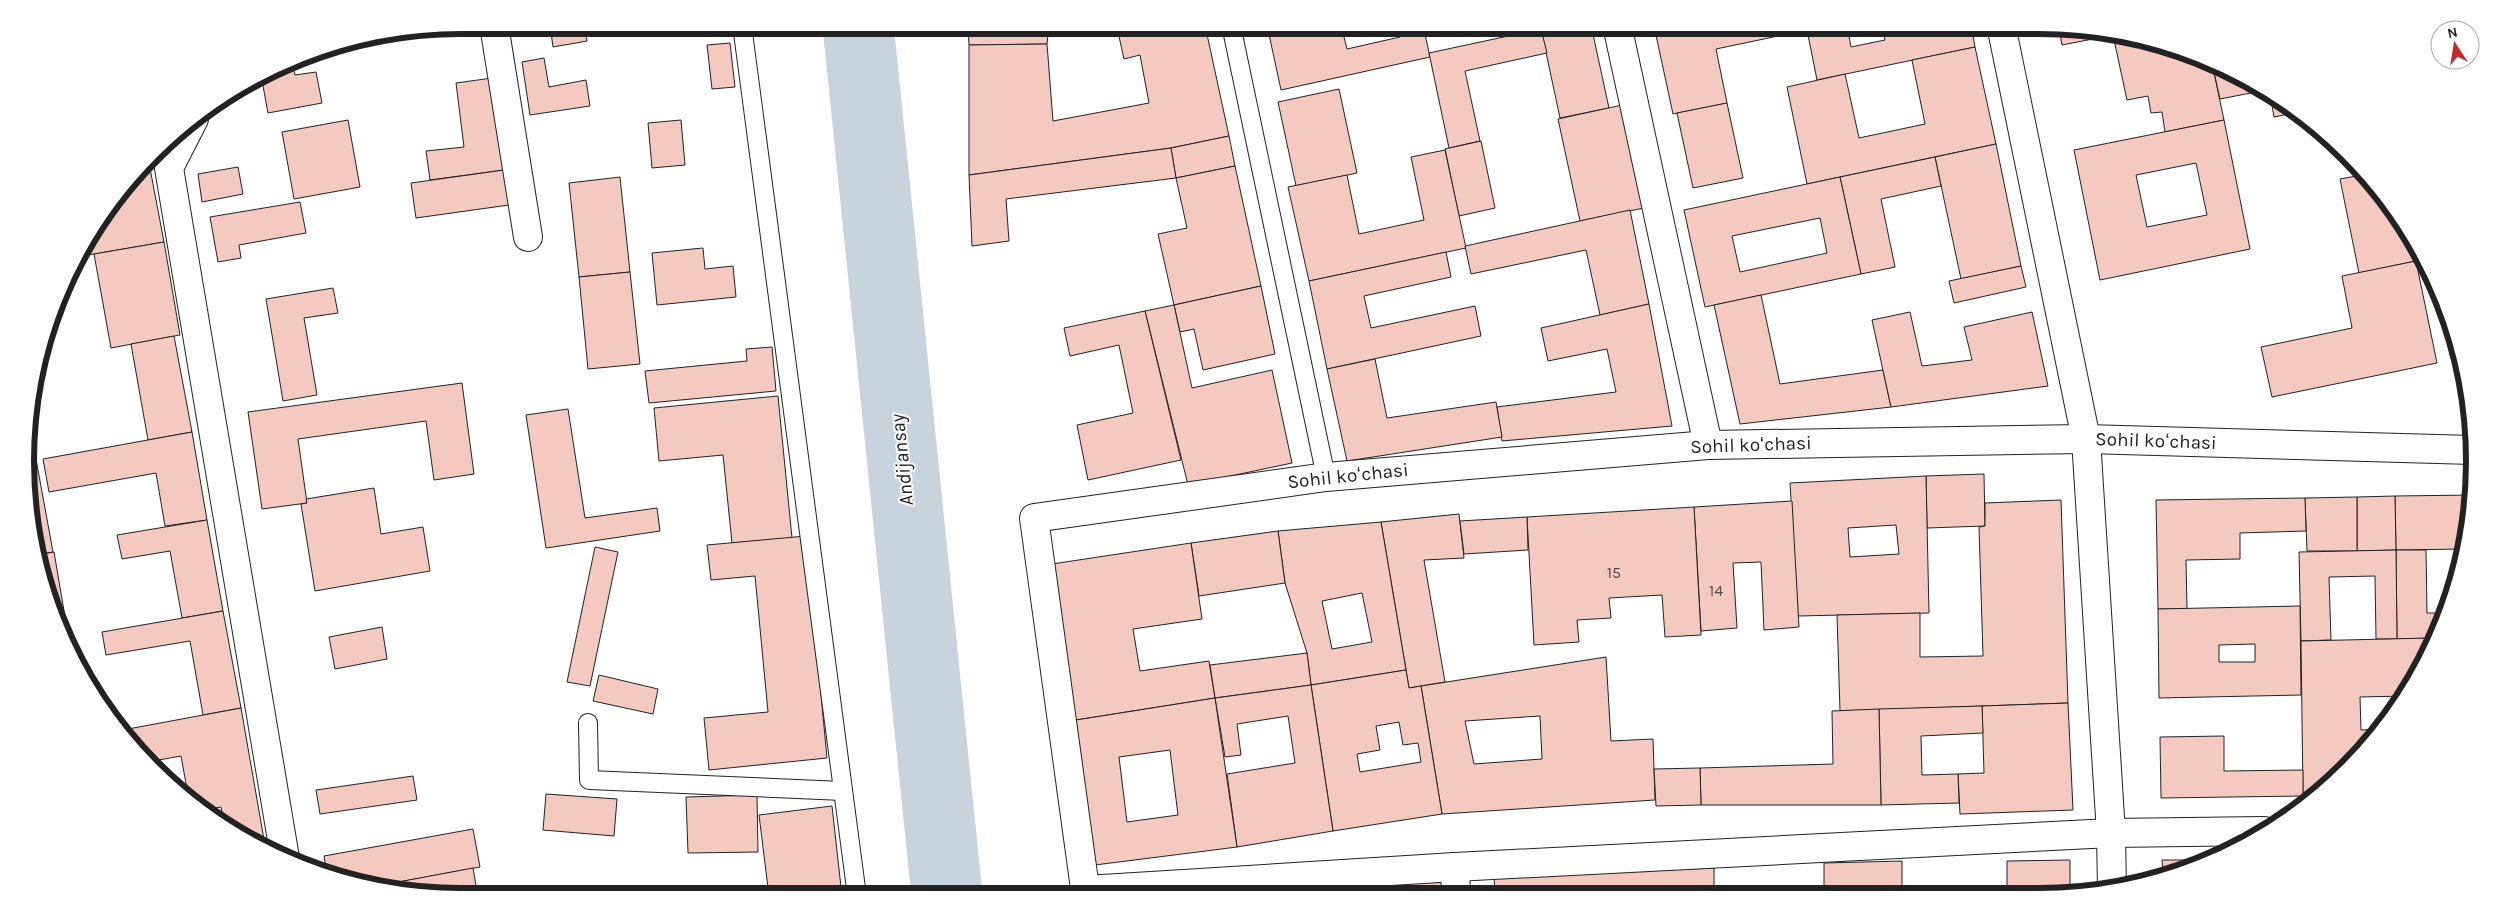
<svg xmlns="http://www.w3.org/2000/svg" width="2500" height="922" font-family="Karla,sans-serif">
<rect width="100%" height="100%" fill="#fff"/>
<g fill="none" stroke-linecap="round" stroke-linejoin="round">
<polyline stroke="#c7d3dd" stroke-width="71" points="858,25 947,896"/>
</g>
<g fill="#f3c9c0" stroke="#222" fill-rule="evenodd">
<polygon points="550,25 584,25 587,41 553,47"/>
<polygon points="632,25 687,25 633,32"/>
<polygon points="968,25 1002,25 1002,29 1049,25 1047,44 969,45"/>
<polygon points="1148,25 1205,25 1229,136 1171,148 969,175 969,45 1047,44 1053,121 1149,103 1140,55 1124,59 1118,32"/>
<polygon points="1267,25 1341,25 1347,49 1400,37 1397,25 1423,25 1430,57 1281,90"/>
<polygon points="1560,25 1591,25 1609,108 1560,118 1541,29"/>
<polygon points="1660,25 1806,25 1807,30 1716,49 1727,103 1673,114 1654,26"/>
<polygon points="1806,25 1847,25 1851,47 1885,40 1881,25 1971,25 1975,47 1817,80"/>
<polygon points="2059,28 2113,35 2062,45"/>
<polygon points="1541,29 1547,53 1465,71 1480,141 1449,148 1429,53"/>
<polygon points="2113,35 2152,40 2212,63 2224,120 2165,132 2162,112 2151,113 2148,96 2127,100"/>
<polygon points="730,43 735,87 712,89 707,45"/>
<polygon points="1975,47 1996,144 1807,184 1787,87 1845,74 1859,138 1925,124 1912,60"/>
<polygon points="544,58 549,87 586,80 590,106 530,115 522,62"/>
<polygon points="292,61 295,75 316,72 322,103 268,113 261,75"/>
<polygon points="2212,63 2232,70 2260,87 2261,91 2220,99"/>
<polygon points="492,78 504,170 430,180 426,151 464,147 456,83"/>
<polygon points="1339,89 1357,173 1296,186 1278,102"/>
<polygon points="2270,94 2299,112 2274,117"/>
<polygon points="1727,103 1743,178 1693,188 1677,113"/>
<polygon points="1622,105 1644,208 1580,221 1558,119"/>
<polygon points="348,120 360,187 294,199 282,132"/>
<polygon points="681,120 685,165 652,168 648,123"/>
<path d="M 2224,120 L 2250,249 L 2100,280 L 2074,150 ZM 2196,163 L 2207,215 L 2147,227 L 2136,175 Z"/>
<polygon points="1229,136 1235,166 1176,178 1171,148"/>
<polygon points="1481,141 1495,208 1459,216 1445,149"/>
<polygon points="1996,144 2021,266 1961,279 1935,157"/>
<polygon points="1171,148 1176,178 1006,199 1009,241 972,246 969,175"/>
<polygon points="1445,150 1466,248 1309,281 1288,187 1347,175 1359,234 1424,220 1411,157"/>
<polygon points="1935,157 1941,186 1881,199 1895,267 1861,274 1840,177"/>
<polygon points="2350,158 2367,174 2354,177"/>
<polygon points="149,163 164,242 77,257 83,243"/>
<polygon points="1235,166 1261,286 1174,305 1158,234 1187,228 1176,178"/>
<polygon points="238,167 243,194 202,202 198,174"/>
<polygon points="504,170 509,205 416,218 411,183"/>
<polygon points="2367,174 2411,236 2416,261 2359,273 2340,179"/>
<polygon points="620,177 630,272 579,277 569,183"/>
<path d="M 1840,177 L 1861,274 L 1705,307 L 1684,210 ZM 1820,218 L 1827,253 L 1740,272 L 1732,236 Z"/>
<polygon points="300,202 306,233 239,245 241,258 218,262 210,217"/>
<polygon points="1630,210 1649,304 1600,315 1586,250 1471,274 1465,246"/>
<polygon points="164,242 180,335 111,348 94,254"/>
<polygon points="703,248 705,269 733,266 736,297 657,305 652,253"/>
<polygon points="1446,252 1451,277 1364,296 1371,328 1475,306 1481,336 1327,369 1309,281"/>
<polygon points="2416,261 2437,363 2272,397 2261,347 2352,328 2342,276"/>
<polygon points="2021,266 2026,287 1954,303 1949,281"/>
<polygon points="630,272 640,364 588,369 579,277"/>
<polygon points="1261,286 1275,354 1203,370 1194,329 1180,332 1174,305"/>
<polygon points="333,288 338,313 304,318 317,395 283,401 266,299"/>
<polygon points="1761,295 1780,384 1883,370 1891,407 1740,424 1714,305"/>
<polygon points="1649,304 1672,426 1502,441 1497,407 1616,392 1607,349 1548,361 1541,328"/>
<polygon points="1174,305 1192,388 1272,370 1292,463 1188,485 1145,311"/>
<polygon points="1145,311 1181,460 1088,480 1077,425 1133,413 1119,345 1070,356 1064,328"/>
<polygon points="1910,312 1922,366 1972,360 1964,327 2032,312 2048,386 1891,407 1872,320"/>
<polygon points="174,336 192,432 148,440 131,344"/>
<polygon points="772,347 776,391 649,403 645,371 747,361 746,349"/>
<polygon points="1375,359 1387,418 1496,402 1502,437 1347,461 1327,369"/>
<polygon points="462,383 474,474 434,480 426,421 298,439 307,503 262,509 248,412"/>
<polygon points="778,396 792,538 732,543 723,455 659,461 654,408"/>
<polygon points="568,409 585,518 657,508 660,531 546,548 526,415"/>
<polygon points="192,432 207,520 165,526 156,473 49,492 43,459"/>
<polygon points="36,459 53,552 36,555 33,546 31,460"/>
<polygon points="1984,474 1985,526 1927,528 1926,476"/>
<path d="M 1926,476 L 1929,613 L 1798,616 L 1790,483 ZM 1896,525 L 1899,554 L 1850,557 L 1848,528 Z"/>
<polygon points="374,488 381,534 423,527 430,571 315,591 301,504 307,503 306,499"/>
<polygon points="2473,495 2464,549 2396,550 2395,496"/>
<polygon points="2395,496 2396,550 2357,551 2357,497"/>
<polygon points="2357,497 2357,551 2307,551 2305,498"/>
<polygon points="2305,498 2306,531 2240,533 2240,559 2186,560 2187,609 2158,609 2156,500"/>
<polygon points="2061,500 2068,703 1840,711 1837,615 1920,613 1920,657 1983,656 1979,527 1985,526 1985,503"/>
<polygon points="1792,501 1799,627 1764,630 1761,562 1733,563 1737,628 1701,631 1694,507"/>
<polygon points="1694,507 1701,635 1665,637 1662,595 1609,598 1611,618 1577,620 1579,642 1534,645 1527,517"/>
<polygon points="1459,514 1464,558 1424,560 1445,682 1409,688 1381,522"/>
<polygon points="1527,517 1528,550 1464,554 1460,521"/>
<polygon points="207,520 223,611 182,618 170,551 122,559 117,535"/>
<path d="M 1381,522 L 1406,670 L 1311,685 L 1307,653 L 1285,583 L 1278,531 ZM 1362,593 L 1372,642 L 1332,649 L 1322,601 Z"/>
<polygon points="1278,531 1285,583 1199,596 1191,543"/>
<polygon points="806,536 827,758 709,770 704,718 768,712 755,576 711,580 707,545"/>
<polygon points="1191,543 1202,619 1133,629 1140,671 1209,661 1215,698 1076,720 1052,564"/>
<polygon points="595,547 618,552 590,686 567,682"/>
<polygon points="2396,550 2426,550 2427,613 2443,613 2431,638 2397,639"/>
<polygon points="2396,550 2397,639 2376,639 2375,576 2329,577 2331,640 2301,641 2299,552"/>
<polygon points="54,552 70,646 68,646 58,628 36,555"/>
<path d="M 2300,606 L 2301,695 L 2159,698 L 2158,609 ZM 2255,644 L 2255,662 L 2219,662 L 2219,645 Z"/>
<polygon points="223,611 241,708 203,715 190,641 106,655 102,632"/>
<polygon points="382,627 387,659 335,669 329,637"/>
<polygon points="2431,638 2405,696 2360,697 2361,730 2379,729 2327,789 2317,795 2303,796 2301,641"/>
<polygon points="1307,653 1311,685 1215,698 1210,665"/>
<path d="M 1606,657 L 1611,741 L 1653,739 L 1655,800 L 1442,814 L 1421,686 ZM 1540,716 L 1542,759 L 1474,764 L 1465,721 Z"/>
<path d="M 1406,670 L 1409,688 L 1421,686 L 1442,814 L 1333,831 L 1311,685 ZM 1399,722 L 1403,745 L 1418,743 L 1421,762 L 1360,772 L 1357,754 L 1380,750 L 1376,726 Z"/>
<polygon points="599,675 658,689 653,714 593,701"/>
<polygon points="1311,685 1333,831 1237,847 1227,774 1295,763 1288,716 1237,724 1241,755 1225,757 1215,698"/>
<path d="M 1215,698 L 1237,847 L 1095,865 L 1076,720 ZM 1170,750 L 1178,815 L 1127,822 L 1119,757 Z"/>
<polygon points="2068,703 2073,810 1960,814 1958,774 1984,773 1982,706"/>
<polygon points="1982,706 1983,733 1921,736 1922,775 1958,774 1959,803 1881,805 1879,709"/>
<polygon points="241,708 266,851 224,824 221,807 201,810 189,800 181,756 153,761 130,737 128,729"/>
<polygon points="1879,709 1881,805 1701,805 1700,768 1833,764 1832,711"/>
<polygon points="2224,736 2224,771 2303,770 2303,796 2161,798 2160,737"/>
<polygon points="1700,768 1701,805 1656,806 1654,769"/>
<polygon points="413,776 417,800 320,814 316,790"/>
<polygon points="546,794 617,799 614,836 543,830"/>
<polygon points="757,795 758,852 688,853 686,797"/>
<polygon points="832,806 842,896 769,896 759,815"/>
<polygon points="473,829 480,867 377,886 348,882 327,874 324,856"/>
<polygon points="2070,860 2070,893 2007,893 2007,861"/>
<polygon points="2162,860 2207,860 2163,873"/>
<polygon points="1902,861 1902,894 1824,894 1824,863"/>
<polygon points="473,868 478,897 461,897 377,886"/>
<polygon points="1714,868 1714,894 1495,895 1494,877"/>
<polygon points="1446,879 1447,895 1339,895 1338,887"/>
<polygon points="1338,887 1339,895 1254,895 1253,892"/>
</g>
<g fill="none" stroke-linecap="round" stroke-linejoin="round">
<g stroke="#222" stroke-width="20">
<g id="service">
<polyline points="742,25 857,896"/>
<polyline points="1231,25 1326,477"/>
<polyline points="588,723 589,780 843,791"/>
</g>
</g>
<g stroke="#222" stroke-width="30">
<g id="minor">
<polyline points="494,25 528,237"/>
<polyline points="1617,25 1708,445"/>
<polyline points="2001,25 2086,439 2111,833 2112,889"/>
<polyline points="194,119 169,168 285,858"/>
<polyline points="1455,867 1456,895"/>
<polyline points="1086,890 1455,867 2111,833 2264,831"/>
<polyline points="1086,896 1034,518 1326,477 1708,445 2086,439 2473,450"/>
</g>
</g>
<use href="#service" stroke="#fff" stroke-width="18"/>
<use href="#minor" stroke="#fff" stroke-width="28"/>
</g>
<g text-anchor="middle" dominant-baseline="central" stroke-width="4" stroke-linejoin="round" paint-order="stroke">
<g font-size="16" fill="#564c4a">
<text x="1614" y="572">15</text>
<text x="1716" y="590">14</text>
</g>
<g font-size="19" fill="#222" stroke="#fff">
<text transform="translate(2156 441) rotate(2)">Sohil koʻchasi</text>
<text transform="translate(1751 445) rotate(-2)">Sohil koʻchasi</text>
<text transform="translate(1348 476) rotate(-6)">Sohil koʻchasi</text>
</g>
<g font-size="20" font-style="italic" fill="#222" stroke="#fff">
<text transform="translate(902 460) rotate(-96)">Andijansay</text>
</g>
</g>
<path d="M0 0H2500V922H0ZM461 34H2039A427 427 0 0 1 2466 461V461A427 427 0 0 1 2039 888H461A427 427 0 0 1 34 461V461A427 427 0 0 1 461 34Z" fill="#fff" fill-rule="evenodd"/>
<path fill="none" stroke="#222" stroke-width="6" d="M461 34H2039A427 427 0 0 1 2466 461V461A427 427 0 0 1 2039 888H461A427 427 0 0 1 34 461V461A427 427 0 0 1 461 34Z"/>
<g transform="translate(2455 45) rotate(348)"><circle r="24" fill="#ffffff" stroke="#a7a7a7"/>
<path d="M0-4L9 19L0 12L-9 19Z" fill="#c62828"/>
<text y="-8" font-size="14" font-weight="bold" text-anchor="middle" fill="#222222">N</text>
</g>
</svg>
